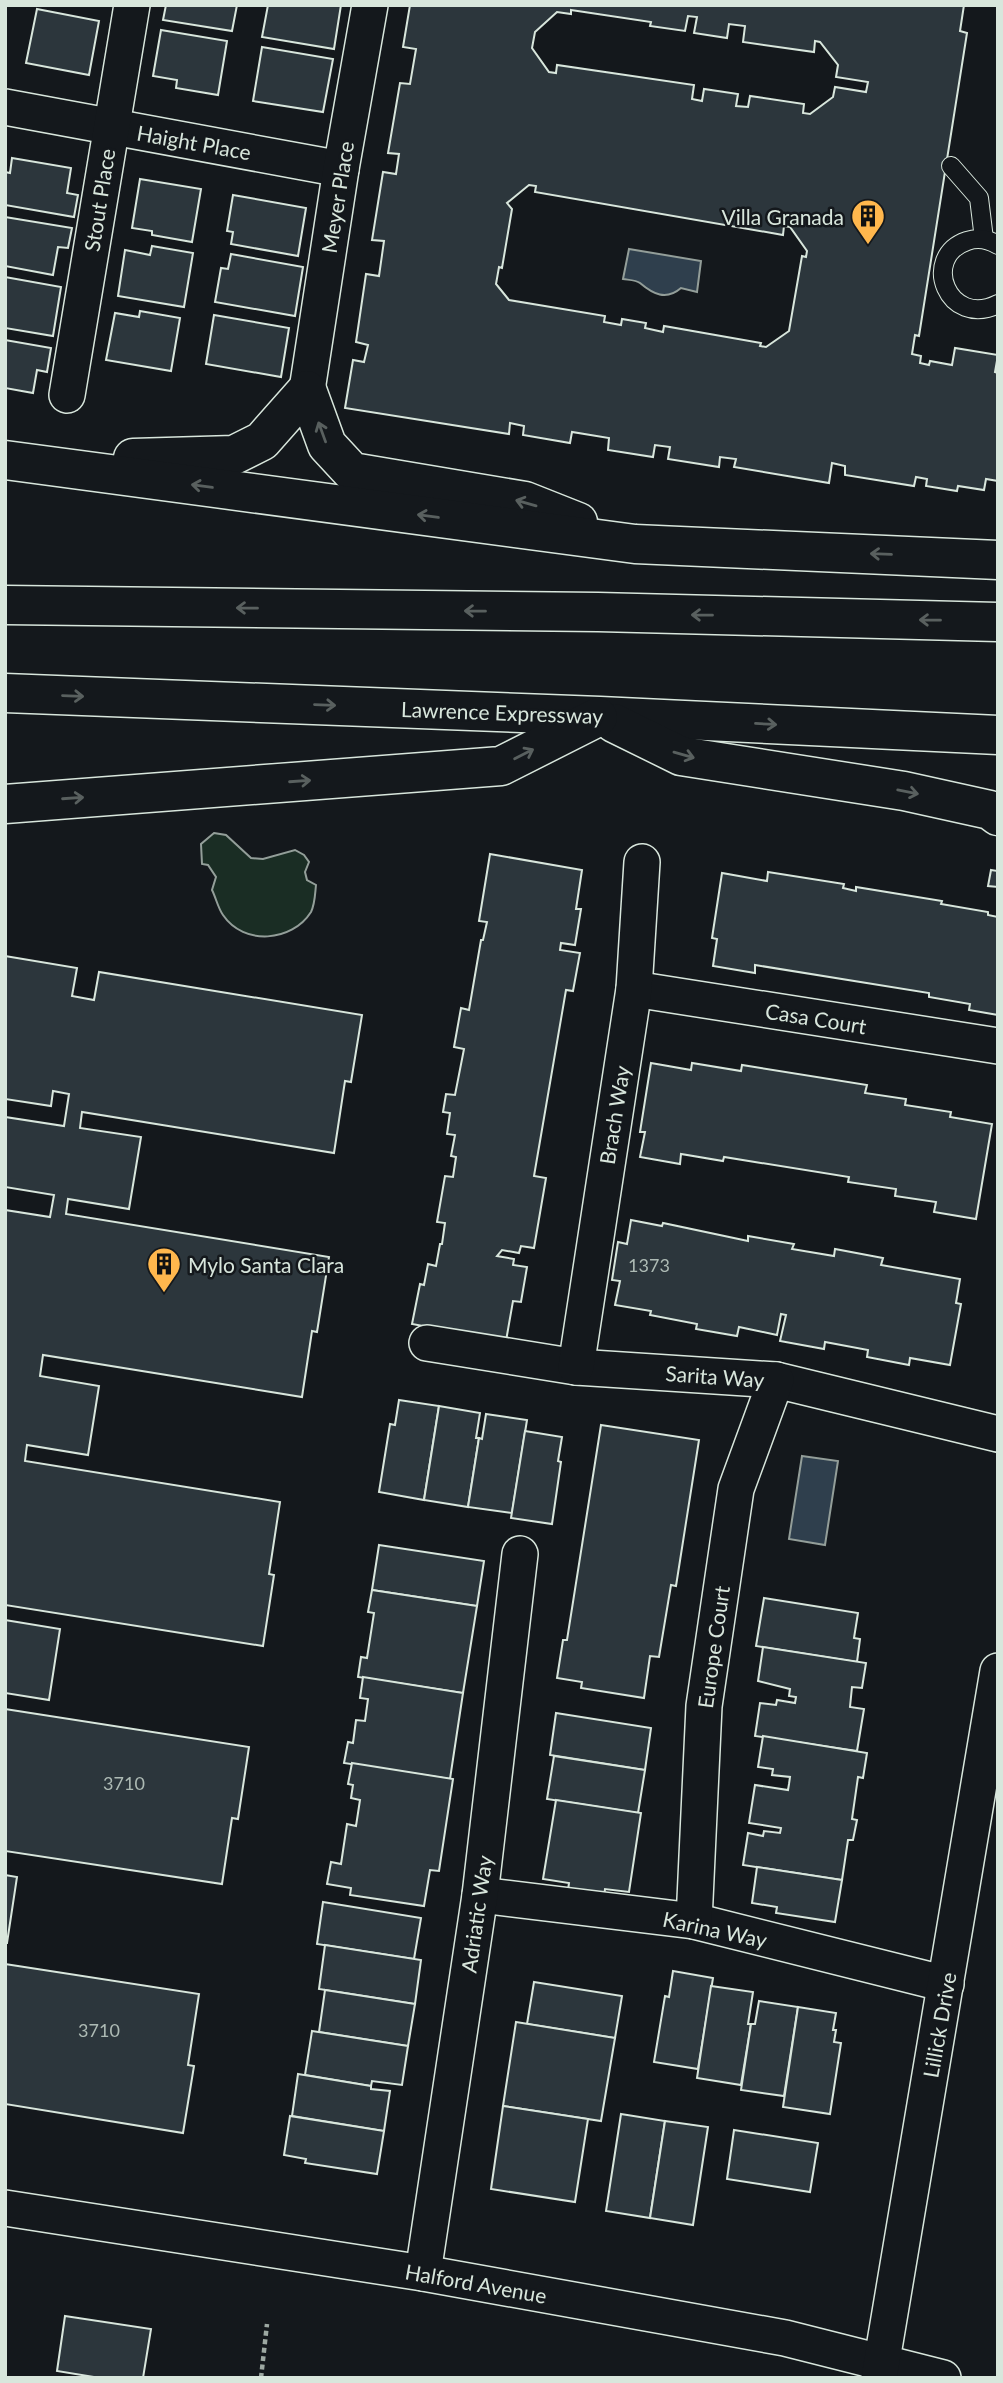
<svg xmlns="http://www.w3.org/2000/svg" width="1003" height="2383" font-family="Lato,sans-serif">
<rect width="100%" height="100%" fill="#14181c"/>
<path fill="#1a2d24" stroke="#939e99" stroke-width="2" d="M 214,833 L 226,835 L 251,858 L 263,859 L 295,850 L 304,855 L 309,862 L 305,872 L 307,880 L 316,885 C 315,894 315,904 311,912 C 292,942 244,946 223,915 C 218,908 216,898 212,890 L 216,877 L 208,865 L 202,864 L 201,844 Z"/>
<g fill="#2f3f4d" stroke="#939e99" stroke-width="2">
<path d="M 629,249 L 701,261 L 697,292 L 681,288 C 666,301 653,294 640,283 C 636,280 629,280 623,279 Z"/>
<polygon points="802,1456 838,1461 825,1545 789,1539"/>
</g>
<g fill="#2c363c" stroke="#d8e6dc" stroke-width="2" fill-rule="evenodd">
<polygon points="166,5 237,5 232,31 163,20"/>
<polygon points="268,5 341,5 334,49 262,37"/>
<path d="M 410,5 L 964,5 L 960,31 L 967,33 L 919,336 L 915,335 L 912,354 L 921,356 L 920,363 L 929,365 L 930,361 L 952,365 L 955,348 L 998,355 L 995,372 L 998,373 L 998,481 L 986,479 L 984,490 L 958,486 L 957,491 L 926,486 L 927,479 L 916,477 L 914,486 L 845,475 L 845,466 L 832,463 L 829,483 L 734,467 L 736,459 L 720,457 L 719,467 L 668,459 L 670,447 L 655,445 L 653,457 L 608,450 L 609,438 L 572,432 L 570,443 L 523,435 L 524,426 L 510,423 L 509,434 L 345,408 L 353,360 L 364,362 L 368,345 L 356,342 L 366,274 L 379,276 L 384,241 L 372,240 L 383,172 L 396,174 L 399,154 L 388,153 L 400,83 L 410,84 L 416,49 L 403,47 ZM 571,10 L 651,22 L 650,26 L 685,31 L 688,16 L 697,17 L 694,33 L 727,38 L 729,24 L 745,26 L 743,42 L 814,52 L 815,41 L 820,42 L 838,65 L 836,77 L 868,82 L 866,92 L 835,87 L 833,97 L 810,114 L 803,113 L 804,104 L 750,96 L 748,107 L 736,106 L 738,94 L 704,89 L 702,101 L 692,99 L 694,85 L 557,65 L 556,73 L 549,72 L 532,48 L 535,32 L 557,12 L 571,14 ZM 529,185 L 536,186 L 535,192 L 783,235 L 784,226 L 790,227 L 807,251 L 806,257 L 802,256 L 789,331 L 766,347 L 760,346 L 761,343 L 664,326 L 663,332 L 645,328 L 646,323 L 622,319 L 621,325 L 604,322 L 605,316 L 509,300 L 496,284 L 499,267 L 502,268 L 512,209 L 507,203 Z"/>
<polygon points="37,9 99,21 89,75 26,63"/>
<polygon points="161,30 227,41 218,95 176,88 177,80 153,76"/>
<polygon points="262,47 333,59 323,112 253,101"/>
<polygon points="12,158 71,168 67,193 78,195 74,217 5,205 5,172 10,173"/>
<polygon points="140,179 201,189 192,242 152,235 152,231 132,228"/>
<polygon points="233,195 306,208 298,256 231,244 233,232 227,231"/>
<polygon points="5,217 72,228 68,248 58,247 53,275 5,266"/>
<polygon points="152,246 193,253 184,307 118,296 125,250 150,255"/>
<polygon points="231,254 303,267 295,316 215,302 221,268 228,269"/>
<polygon points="5,277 61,287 53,336 5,328"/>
<polygon points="140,311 180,318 171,371 106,360 115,313 139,317"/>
<polygon points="214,315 289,328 281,377 206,364"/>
<polygon points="5,340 51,348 47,372 37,370 33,393 5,388"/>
<polygon points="490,854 582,870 576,909 581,909 575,945 561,943 560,950 580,953 573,991 566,990 534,1176 546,1178 534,1248 521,1246 519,1253 502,1250 497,1256 514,1259 513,1265 527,1267 521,1302 513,1301 506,1341 412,1324 420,1284 424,1285 428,1264 436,1266 440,1244 442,1244 445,1223 437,1222 445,1176 453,1177 456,1157 451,1156 455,1135 447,1134 450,1113 443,1112 446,1094 455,1095 464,1049 454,1047 461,1008 469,1010 481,940 483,940 487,922 479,921"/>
<polygon points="991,870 998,871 998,887 988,886"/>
<polygon points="768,872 844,884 843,888 856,891 856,887 942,901 941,904 988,912 988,915 998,917 998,1015 969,1010 970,1004 929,997 929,993 755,965 755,973 713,966 717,939 712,938 722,873 767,881"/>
<polygon points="5,956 77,968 72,996 94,1000 99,972 362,1015 351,1082 345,1081 334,1153 82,1112 80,1128 141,1137 129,1209 68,1199 66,1214 329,1257 317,1332 312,1331 302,1397 43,1355 40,1376 99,1386 88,1455 27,1445 25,1461 280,1502 269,1574 274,1575 263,1646 5,1605 5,1210 50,1217 54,1195 5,1187 5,1117 64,1126 69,1094 53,1091 51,1106 5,1099"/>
<polygon points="651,1063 691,1070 692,1063 741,1071 742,1065 867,1085 865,1093 906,1099 905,1105 951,1112 950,1117 992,1124 976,1219 934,1212 936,1202 895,1196 896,1189 848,1182 849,1177 724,1157 723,1161 681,1154 680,1164 640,1157 645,1132 640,1132"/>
<polygon points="631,1220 662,1226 663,1223 748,1241 748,1236 794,1244 792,1249 834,1256 835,1249 883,1258 881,1265 960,1279 956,1303 961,1304 950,1365 910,1358 909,1365 867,1357 868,1350 825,1342 824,1349 780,1341 786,1315 781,1314 777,1335 739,1327 737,1336 696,1329 697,1324 650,1315 651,1311 615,1305 620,1281 612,1280 618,1242 627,1244"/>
<polygon points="399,1400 439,1406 424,1500 379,1492 390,1424 395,1425"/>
<polygon points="439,1406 480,1413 476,1438 479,1438 468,1507 424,1500"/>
<polygon points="486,1414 527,1420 512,1513 468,1507 479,1438 482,1439"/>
<polygon points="601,1425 699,1440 676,1586 671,1585 659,1657 650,1656 644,1698 581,1688 582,1682 557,1678 563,1640 567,1640"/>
<polygon points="525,1431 562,1437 558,1461 561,1462 552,1524 511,1518"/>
<polygon points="379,1545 484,1561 477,1606 372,1590"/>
<polygon points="372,1590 477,1606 463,1693 358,1677 361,1657 367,1658 374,1613 368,1612"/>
<polygon points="764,1598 858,1613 854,1638 860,1639 857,1662 756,1646"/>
<polygon points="5,1620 60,1629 49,1700 5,1693"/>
<polygon points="763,1647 866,1663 862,1688 852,1687 850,1707 864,1709 857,1751 755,1736 760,1703 776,1705 777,1700 795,1703 796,1697 789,1696 790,1689 758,1681"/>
<polygon points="363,1677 463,1693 450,1779 344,1763 348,1742 353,1743 356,1720 365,1721 368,1699 360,1698"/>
<polygon points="5,1709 249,1747 238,1819 232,1818 222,1884 5,1851"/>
<polygon points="556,1713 651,1728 645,1770 550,1755"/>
<polygon points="763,1736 867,1753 863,1778 858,1777 852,1819 857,1820 853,1840 848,1840 842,1880 743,1865 748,1833 763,1836 764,1831 780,1833 781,1828 749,1823 755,1785 788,1790 789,1784 790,1777 772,1775 773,1769 758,1767"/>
<polygon points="554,1756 645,1770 638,1813 547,1799"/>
<polygon points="352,1763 453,1779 439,1871 430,1870 424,1906 350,1895 351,1888 327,1884 331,1862 341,1864 347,1824 356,1826 360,1800 351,1798 353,1785 348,1784"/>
<polygon points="556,1800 641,1813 629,1892 605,1889 604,1896 568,1890 569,1883 543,1879"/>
<polygon points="757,1867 842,1880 835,1922 776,1913 777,1907 752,1903"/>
<polygon points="5,1875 17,1877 7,1943 5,1943"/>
<polygon points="323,1902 421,1918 414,1959 317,1944"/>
<polygon points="325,1945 421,1960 415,2004 319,1989"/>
<polygon points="5,1964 199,1994 188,2065 194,2066 183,2133 5,2104"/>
<polygon points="673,1971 713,1978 698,2069 654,2062 665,1996 669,1997"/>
<polygon points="534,1982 622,1996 615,2038 527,2024"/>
<polygon points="711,1986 753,1992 748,2024 751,2024 741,2085 697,2078"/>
<polygon points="325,1990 415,2004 408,2046 319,2032"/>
<polygon points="759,2001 798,2007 784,2096 741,2090 751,2024 755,2024"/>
<polygon points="798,2007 836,2013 833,2030 836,2030 834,2042 841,2043 830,2114 783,2107"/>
<polygon points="516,2022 615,2038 601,2121 503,2106"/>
<polygon points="312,2031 408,2046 402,2085 372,2081 371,2086 305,2075"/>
<polygon points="298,2074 371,2086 371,2089 390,2091 384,2131 292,2116"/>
<polygon points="503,2106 588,2119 575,2202 491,2189"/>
<polygon points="621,2114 665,2121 650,2218 606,2211"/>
<polygon points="290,2116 384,2131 377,2174 305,2163 306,2159 284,2155"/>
<polygon points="665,2121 708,2127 693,2225 650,2218"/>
<polygon points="734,2130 818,2143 810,2192 727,2179"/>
<polygon points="65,2316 151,2329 143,2378 100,2378 57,2371"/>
</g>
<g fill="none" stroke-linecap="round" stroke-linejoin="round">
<g stroke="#d8e6dc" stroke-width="20">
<g id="lane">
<polyline points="951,166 979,198 984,239"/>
<path d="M 998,245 C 988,239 978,237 967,241 C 920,257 948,329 998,304"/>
</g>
</g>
<g stroke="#d8e6dc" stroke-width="38">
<g id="street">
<polyline points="5,107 341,169"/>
<polyline points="307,390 341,169 370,5"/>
<polyline points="67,395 132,5"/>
<polyline points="634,989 998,1046"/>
<polyline points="427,1343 576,1367 776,1380 998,1434"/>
<polyline points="576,1367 634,989 642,862"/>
<polyline points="480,1895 694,1921 946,1984"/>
<polyline points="694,1921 704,1706 736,1489 776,1380"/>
<polyline points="5,2208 423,2273 785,2338 943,2378"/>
<polyline points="423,2273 480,1895 520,1554"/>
<polyline points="879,2378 998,1671"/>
</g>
</g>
<g stroke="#d8e6dc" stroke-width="41">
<g id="highway">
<polyline points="133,458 234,455 262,441 307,390 327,445 352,472 525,501 578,522"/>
<polyline points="5,460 635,544 998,560"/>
<polyline points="5,605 598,612 998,622"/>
<polyline points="5,693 600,716 998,735"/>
<polyline points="614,723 681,756 904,791 990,810 998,816"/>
<polyline points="5,804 501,766 598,717"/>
</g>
</g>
<polyline stroke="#9da8a2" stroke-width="4.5" stroke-dasharray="5 3.5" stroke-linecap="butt" points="261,2378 267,2324"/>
<use href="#lane" stroke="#14181c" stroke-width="18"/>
<use href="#street" stroke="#14181c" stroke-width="35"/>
<use href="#highway" stroke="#14181c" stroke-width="38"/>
</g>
<defs><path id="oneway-shaft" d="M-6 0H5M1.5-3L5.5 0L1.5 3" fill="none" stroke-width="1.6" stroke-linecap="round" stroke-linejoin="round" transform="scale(1.75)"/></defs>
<g stroke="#59605f">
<use href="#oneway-shaft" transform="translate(322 432) rotate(-110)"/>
<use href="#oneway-shaft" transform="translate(202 486) rotate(-172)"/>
<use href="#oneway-shaft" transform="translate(526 503) rotate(-164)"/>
<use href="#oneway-shaft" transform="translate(428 516) rotate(-172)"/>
<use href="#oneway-shaft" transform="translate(881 554) rotate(-178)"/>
<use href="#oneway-shaft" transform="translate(247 608) rotate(-179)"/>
<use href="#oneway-shaft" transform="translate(475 611) rotate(-179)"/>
<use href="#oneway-shaft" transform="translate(702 615) rotate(-179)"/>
<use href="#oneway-shaft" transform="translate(930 620) rotate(-179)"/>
<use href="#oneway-shaft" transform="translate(73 696) rotate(2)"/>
<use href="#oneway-shaft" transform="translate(325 705) rotate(2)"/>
<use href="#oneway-shaft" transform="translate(766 724) rotate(3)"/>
<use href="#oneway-shaft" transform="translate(524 754) rotate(-27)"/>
<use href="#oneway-shaft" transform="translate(684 755) rotate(16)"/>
<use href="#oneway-shaft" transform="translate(300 781) rotate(-4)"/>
<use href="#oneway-shaft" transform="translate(908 792) rotate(11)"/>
<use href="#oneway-shaft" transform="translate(73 798) rotate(-4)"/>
</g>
<defs>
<g id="building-pin" transform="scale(1.75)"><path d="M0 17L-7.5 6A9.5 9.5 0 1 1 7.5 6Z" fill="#ffb74d" stroke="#14181c"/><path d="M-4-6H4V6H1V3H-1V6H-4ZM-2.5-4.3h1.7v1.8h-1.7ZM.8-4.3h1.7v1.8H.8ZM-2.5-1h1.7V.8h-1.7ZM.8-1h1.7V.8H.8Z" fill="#111"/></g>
</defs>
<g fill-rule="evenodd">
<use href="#building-pin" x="868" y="216"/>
<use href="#building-pin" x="164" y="1264"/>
</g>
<g text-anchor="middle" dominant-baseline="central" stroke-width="5" stroke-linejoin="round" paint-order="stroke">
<g font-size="18" fill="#adbab4">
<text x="649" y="1265">1373</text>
<text x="124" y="1783">3710</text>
<text x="99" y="2030">3710</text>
</g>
<g font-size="21" fill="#d8e6dc" stroke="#14181c">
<text transform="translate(194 142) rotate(10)">Haight Place</text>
<text transform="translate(337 197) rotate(-81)">Meyer Place</text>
<text transform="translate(99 200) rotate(-81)">Stout Place</text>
<text transform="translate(502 712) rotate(2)">Lawrence Expressway</text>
<text transform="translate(816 1018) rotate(9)">Casa Court</text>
<text transform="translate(614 1115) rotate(-81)">Brach Way</text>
<text transform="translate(715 1376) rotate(4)">Sarita Way</text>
<text transform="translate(713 1647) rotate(-82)">Europe Court</text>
<text transform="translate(476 1914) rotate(-82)">Adriatic Way</text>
<text transform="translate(715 1929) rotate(12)">Karina Way</text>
<text transform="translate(939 2025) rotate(-80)">Lillick Drive</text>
<text transform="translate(476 2283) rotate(10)">Halford Avenue</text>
</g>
<g font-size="21" fill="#d8e6dc" stroke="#14181c" text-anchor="end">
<text x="844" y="216">Villa Granada</text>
<text x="188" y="1264" text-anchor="start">Mylo Santa Clara</text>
</g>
</g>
<rect width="1003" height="2383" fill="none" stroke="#d8e6dc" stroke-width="14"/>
</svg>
